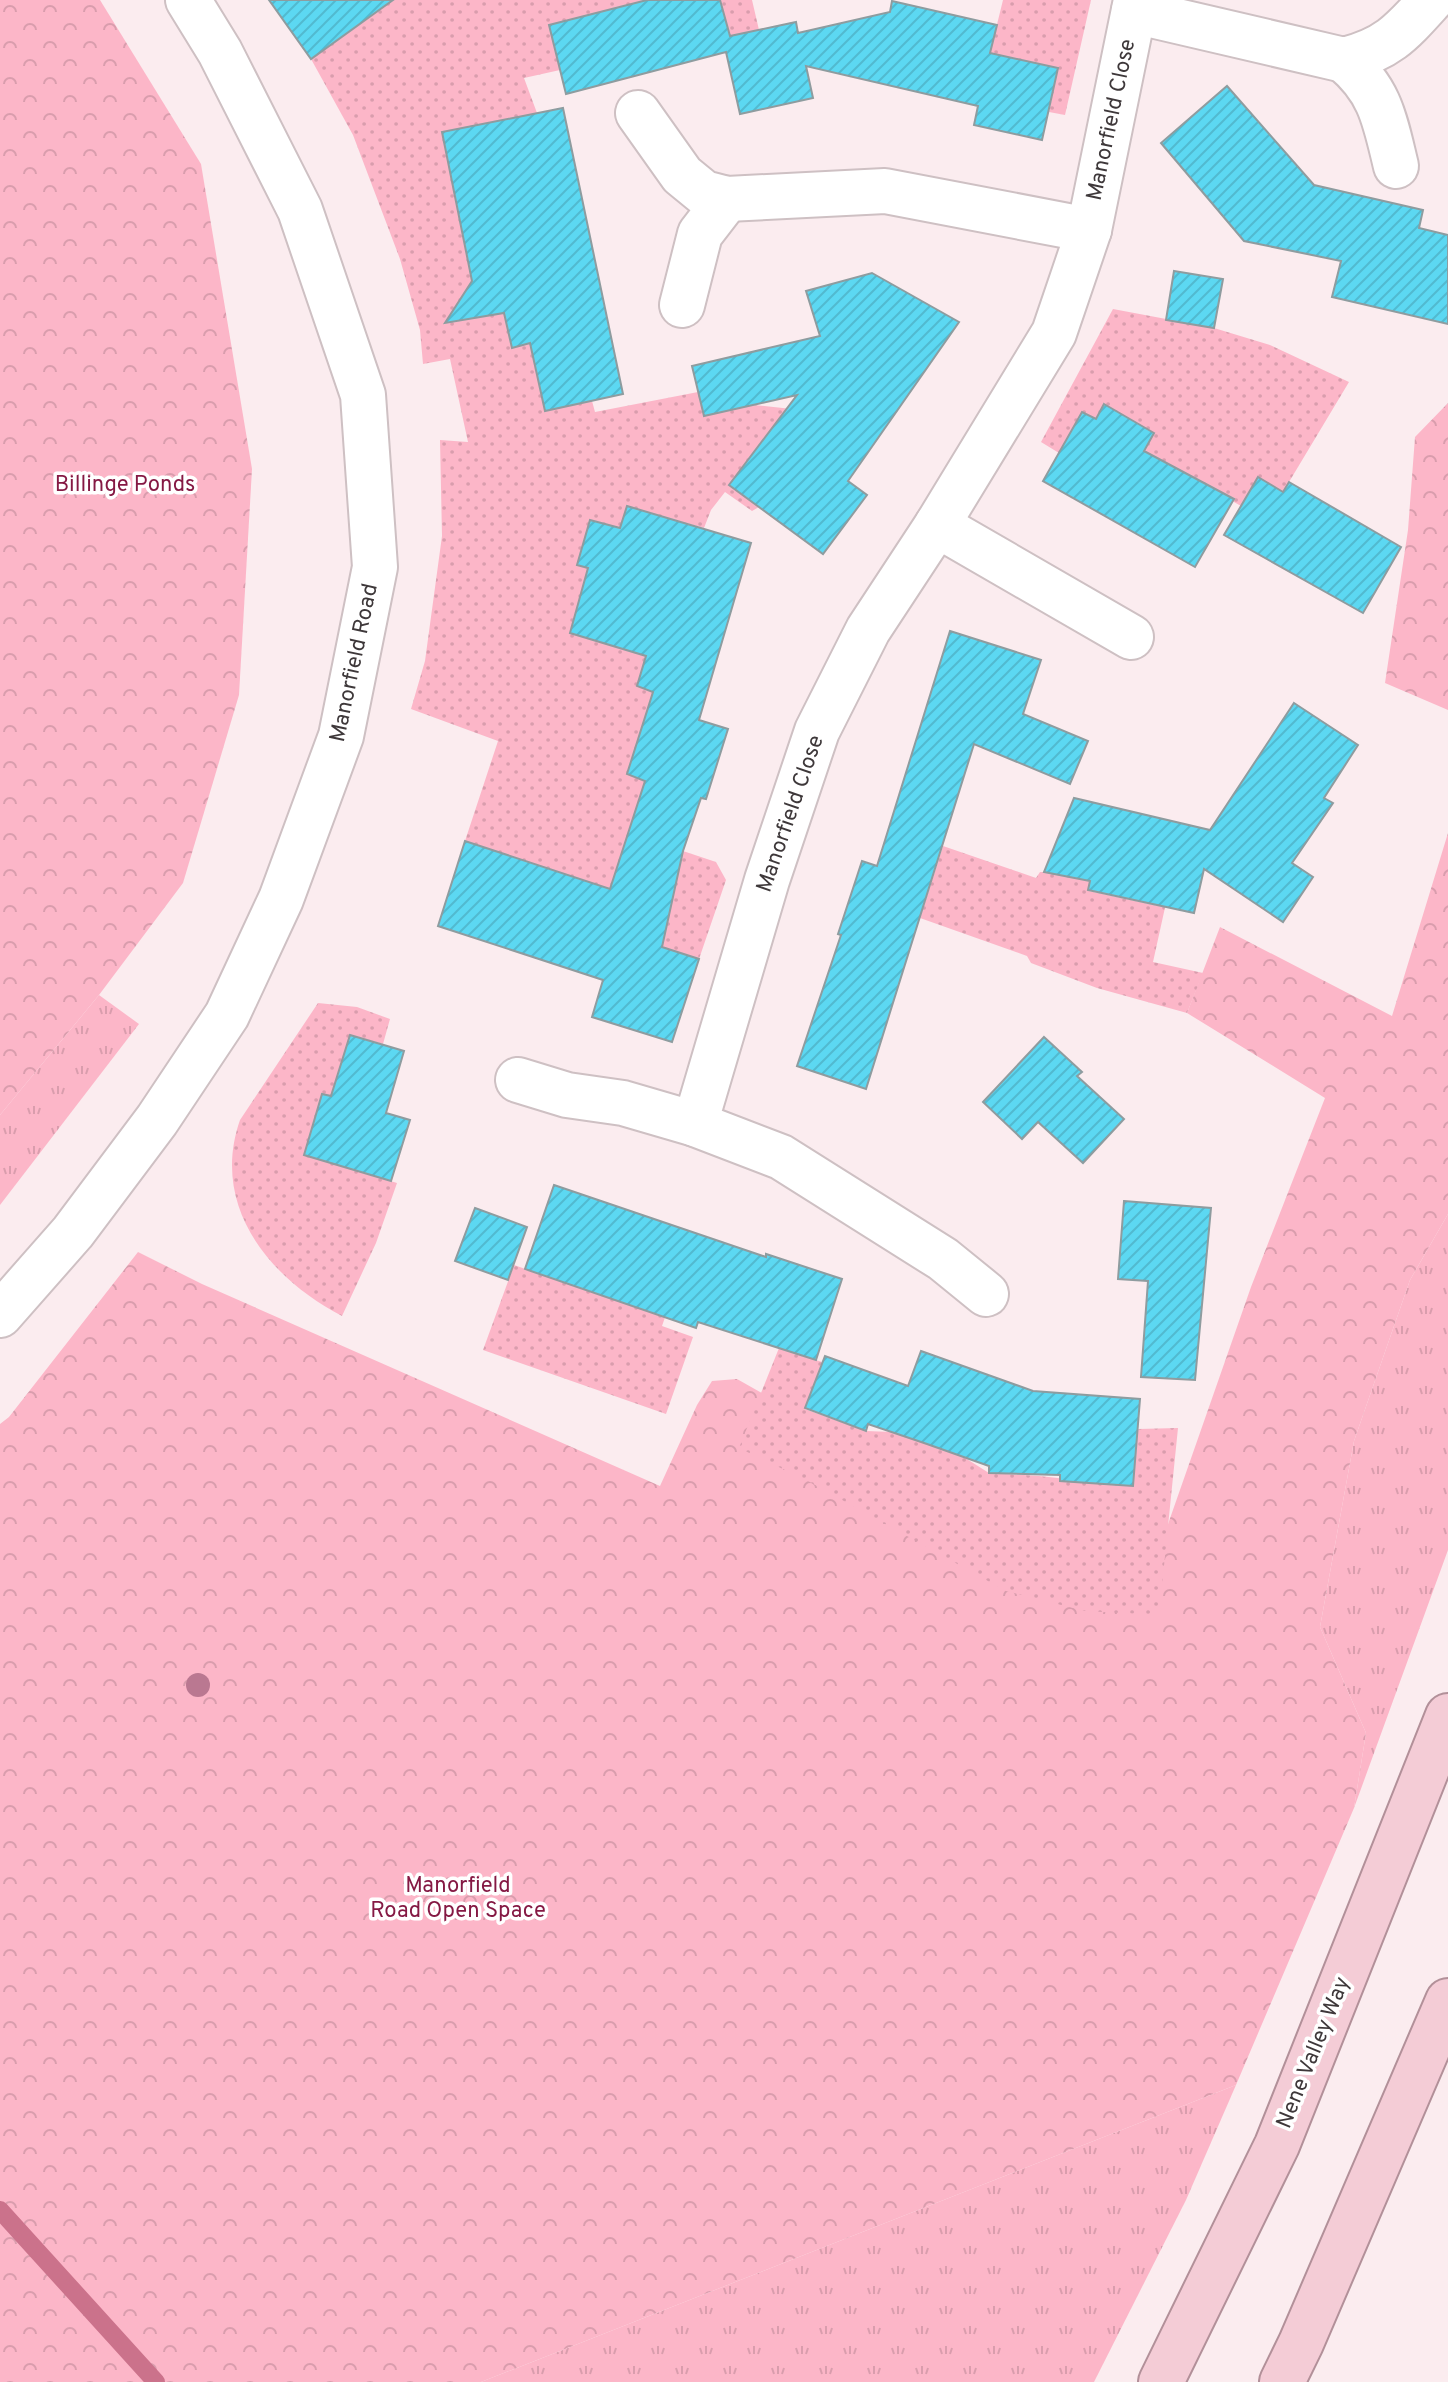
<svg xmlns="http://www.w3.org/2000/svg" width="1448" height="2382" font-family="Overpass,sans-serif">
<defs>
<pattern id="grass-tufts" width="24" height="20" patternUnits="userSpaceOnUse" patternTransform="scale(2)"><rect width="24" height="20" fill="#fcb6c8"/><path d="M3 7l-1-3M5 7V3M7 7l1-3M15 17l-1-3M17 17v-4M19 17l1-3" fill="none" stroke="#d99dad"/></pattern>
<pattern id="forest-crowns" width="20" height="18" patternUnits="userSpaceOnUse" patternTransform="scale(2)"><rect width="20" height="18" fill="#fcb6c8"/><path d="M2 6a3 3 0 1 1 6 0M12 15a3 3 0 1 1 6 0" fill="none" stroke="#d99dad"/></pattern>
<pattern id="garden-dots" width="8" height="8" patternUnits="userSpaceOnUse" patternTransform="scale(2)"><rect width="8" height="8" fill="#fcb6c8"/><path d="M2 2h.1M6 6h.1" fill="none" stroke="#d99dad" stroke-width="1.8" stroke-linecap="round"/></pattern>
<pattern id="building-hatch" width="6" height="6" patternUnits="userSpaceOnUse" patternTransform="scale(2)"><rect width="6" height="6" fill="#5cd8f2"/><path d="M-1 1l2-2M0 6l6-6M5 7l2-2" fill="none" stroke="#51bad0"/></pattern>
</defs>
<rect width="100%" height="100%" fill="#fbecef"/>
<g fill="url(#grass-tufts)">
<polygon points="99,995 139,1024 0,1205 0,1115"/>
<polygon points="1448,1214 1448,1550 1354,1808 1366,1733 1320,1627 1354,1441 1410,1280"/>
<polygon points="1236,2085 1186,2200 1094,2382 481,2382"/>
</g>
<g fill="url(#forest-crowns)">
<polygon points="0,0 100,0 201,164 252,469 239,695 183,883 99,995 0,1115"/>
<polygon points="1448,403 1448,710 1385,683 1408,530 1415,437"/>
<polygon points="1448,833 1448,1214 1410,1280 1354,1441 1320,1627 1366,1733 1354,1808 1236,2085 481,2382 0,2382 0,1424 9,1417 138,1252 202,1284 660,1486 697,1405 712,1381 737,1379 910,1476 1146,1587 1251,1287 1325,1098 1187,1013 1220,927 1392,1016"/>
</g>
<g fill="url(#garden-dots)">
<polygon points="378,0 647,0 549,25 560,70 524,78 537,113 504,313 512,347 530,343 545,411 592,401 595,412 698,392 704,416 754,405 829,413 759,507 752,511 725,492 711,510 704,528 627,507 620,528 590,520 577,564 588,568 570,633 648,657 655,692 627,774 645,781 627,838 683,851 716,862 726,880 699,959 609,930 621,893 465,841 498,741 411,709 425,661 442,536 440,440 468,442 450,359 423,364 420,330 400,259 353,135 311,59 383,8"/>
<polygon points="720,0 752,0 759,30 723,38 718,21 725,19"/>
<polygon points="1003,0 1091,0 1065,115 1049,112 1058,68 990,53"/>
<polygon points="1113,309 1214,328 1270,345 1349,382 1283,492 1258,478 1241,506 1144,451 1104,405 1096,419 1082,412 1059,453 1041,442"/>
<polygon points="943,846 1036,878 1040,872 1044,872 1090,881 1089,891 1159,906 1161,902 1166,903 1153,962 1203,973 1187,1013 1097,988 1031,963 1027,956 920,918"/>
<path d="M 318,1003 L 357,1007 L 390,1019 L 383,1044 L 350,1035 L 331,1096 L 322,1094 L 304,1154 L 397,1183 L 376,1243 L 342,1316 C 269,1278 210,1206 240,1120 Z"/>
<polygon points="514,1265 594,1293 670,1303 662,1326 693,1337 666,1414 483,1350"/>
<polygon points="779,1348 822,1362 805,1409 866,1431 892,1432 962,1456 989,1473 1039,1476 1133,1486 1138,1429 1178,1428 1159,1615 1085,1611 1006,1591 808,1481 739,1448"/>
</g>
<g fill="none" stroke-linecap="round" stroke-linejoin="round">
<polyline stroke="#cb728b" stroke-width="18" points="0,2210 156,2382"/>
</g>
<g fill="url(#building-hatch)" stroke="#8e9c9f" stroke-width="2">
<polygon points="269,0 393,0 311,59"/>
<polygon points="647,0 720,0 730,36 796,22 798,33 890,12 892,1 997,25 990,53 1058,68 1042,140 974,125 978,106 806,66 813,98 740,114 726,52 566,94 549,25"/>
<polygon points="1227,86 1314,185 1423,210 1419,228 1448,235 1448,324 1332,297 1341,261 1244,241 1161,143"/>
<polygon points="563,108 623,394 545,411 530,343 512,348 504,313 445,323 472,281 442,132"/>
<polygon points="1174,271 1223,279 1214,328 1166,320"/>
<polygon points="872,273 959,322 848,481 867,495 823,554 729,485 797,395 704,416 692,366 820,336 806,291"/>
<polygon points="1104,404 1154,433 1144,451 1234,499 1195,567 1043,481 1082,412 1096,419"/>
<polygon points="1258,477 1283,492 1289,482 1401,547 1363,613 1224,535"/>
<polygon points="627,506 751,543 699,720 728,729 706,799 701,798 683,851 662,947 699,959 672,1042 592,1017 603,980 438,926 465,841 610,889 645,781 627,774 653,692 637,686 646,656 570,633 588,568 577,565 590,520 620,528"/>
<polygon points="950,631 1041,660 1023,714 1088,741 1070,784 974,744 866,1089 797,1066 841,935 838,934 862,861 877,866"/>
<polygon points="1294,703 1358,745 1324,798 1333,803 1292,863 1313,877 1283,922 1204,869 1194,913 1088,890 1090,881 1044,872 1074,798 1210,830"/>
<polygon points="350,1035 404,1051 386,1113 410,1120 391,1181 304,1155 322,1094 331,1096"/>
<polygon points="1044,1037 1082,1072 1077,1076 1124,1119 1083,1163 1038,1122 1022,1139 983,1102"/>
<polygon points="554,1185 766,1257 766,1254 842,1279 816,1360 698,1322 696,1328 525,1269"/>
<polygon points="1124,1201 1211,1208 1195,1380 1141,1377 1148,1281 1118,1279"/>
<polygon points="475,1208 527,1227 508,1280 455,1261"/>
<polygon points="921,1351 1033,1391 1140,1399 1133,1486 1060,1481 1060,1475 989,1473 989,1466 927,1444 868,1424 866,1431 805,1408 825,1356 908,1386"/>
</g>
<g fill="none" stroke-linecap="round" stroke-linejoin="round">
<g stroke="#cec0c3" stroke-width="48">
<g id="minor">
<path d="M 1134,11 L 1344,60 C 1388,49 1402,32 1431,0"/>
<path d="M 1344,60 C 1381,91 1385,121 1396,166"/>
<polyline points="638,113 682,175 704,193 727,199 885,191 1089,230"/>
<polyline points="682,305 700,234 727,199"/>
<polyline points="937,525 1131,637"/>
<polyline points="518,1080 567,1095 623,1103 695,1124"/>
<polyline points="986,1294 943,1259 781,1157 695,1124 767,880 817,731 868,630 937,525 1054,333 1089,230 1136,0"/>
</g>
</g>
<g stroke="#cec0c3" stroke-width="48">
<polyline id="tertiary" points="0,1315 73,1232 157,1120 227,1015 281,899 341,736 375,567 363,395 300,210 220,52 188,0"/>
</g>
<g stroke="#b29099" stroke-width="48">
<g id="trunk">
<polyline points="1161,2382 1277,2145 1448,1716"/>
<polyline points="1282,2382 1301,2343 1448,2001"/>
</g>
</g>
<use href="#minor" stroke="#fff" stroke-width="44"/>
<use href="#tertiary" stroke="#fff" stroke-width="44"/>
<use href="#trunk" stroke="#f4ccd6" stroke-width="44"/>
</g>
<circle fill="#ba7891" cx="198" cy="1685" r="12"/>
<g text-anchor="middle" dominant-baseline="central" stroke-width="7" stroke-linejoin="round" paint-order="stroke">
<g font-size="22" fill="#3e383a" stroke="#fff">
<text transform="translate(1112 120) rotate(-78)">Manorfield Close</text>
<text transform="translate(355 663) rotate(-78)">Manorfield Road</text>
<text transform="translate(791 814) rotate(-71)">Manorfield Close</text>
<text transform="translate(1314 2053) rotate(-68)">Nene Valley Way</text>
</g>
<g font-size="22" fill="#851944" stroke="#fff">
<text x="125" y="485">Billinge Ponds</text>
<text x="458" y="1886">Manorfield<tspan x="458" dy="25">Road Open Space</tspan></text>
</g>
</g>
</svg>
